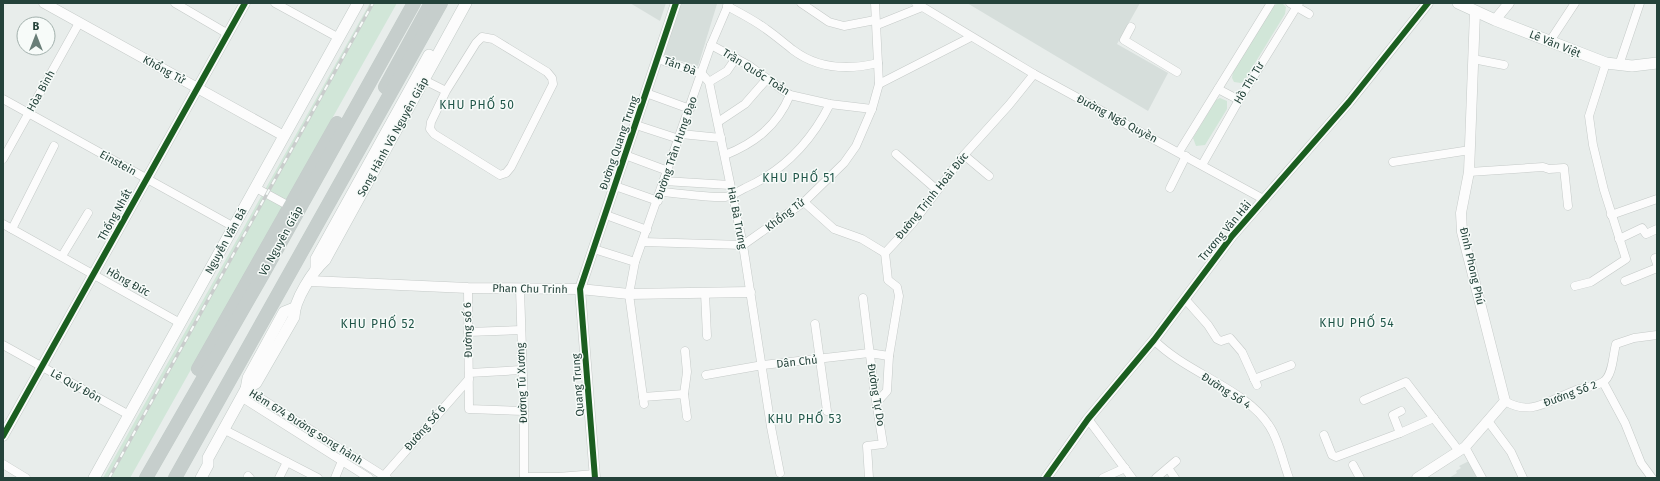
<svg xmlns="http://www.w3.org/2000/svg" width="1660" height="481" font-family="'Fira Sans',sans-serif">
<rect width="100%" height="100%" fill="#e8edeb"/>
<g fill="#d6dedb">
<polygon points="630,3 666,3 660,21"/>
<polygon points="679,3 717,4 698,66 664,56"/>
<polygon points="967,3 1140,3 1117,44 1168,73 1148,111"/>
<polygon points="1469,461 1477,478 1449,478 1457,473 1456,471 1461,468 1459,466"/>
</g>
<g fill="#d1e6d8">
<polygon points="370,3 397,3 130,478 103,478"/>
<polygon points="1278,3 1282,3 1286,7 1285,14 1244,81 1241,83 1234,82 1232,78 1233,71 1273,7"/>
<polygon points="1220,98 1227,101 1227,109 1205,145 1196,146 1193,138 1216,100"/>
</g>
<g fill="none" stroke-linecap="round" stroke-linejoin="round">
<g stroke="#c5cac8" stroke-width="9">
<g id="minor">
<polyline points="175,3 228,34"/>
<polyline points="275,3 339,38"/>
<polyline points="801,3 829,22 844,26 875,20"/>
<polyline points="916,3 1034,74 1265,200"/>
<polyline points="1290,3 1309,14"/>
<path d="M 727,6 C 740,13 754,20 766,29 C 776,36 784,43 793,50 C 818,69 849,70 878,63"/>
<polyline points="877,25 922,7"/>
<polyline points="1131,27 1124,40 1177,72"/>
<polyline points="1550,41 1575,3"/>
<polyline points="711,45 748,65 790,95 830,104 872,109"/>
<polyline points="658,59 702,74 709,82 743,245 771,427 780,473"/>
<polyline points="1473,59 1504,65"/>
<polyline points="1619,65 1640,3"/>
<polyline points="424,80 446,91 431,122 430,129 434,134 500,175 506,173 511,167 553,84 552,78 547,72 493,39 482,37 476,43 446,91"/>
<polyline points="709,82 727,71 736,58"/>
<polyline points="879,84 971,37"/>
<polyline points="1218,89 1239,100"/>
<polyline points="646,93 690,109"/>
<polyline points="3,99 234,227"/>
<polyline points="718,122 745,104 766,80"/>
<polyline points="636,125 679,139"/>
<polyline points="681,134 721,138"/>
<polyline points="1179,152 1271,3"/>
<polyline points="896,154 937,190"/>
<polyline points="625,155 668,171"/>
<path d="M 725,155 C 755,143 777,126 790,95"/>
<polyline points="964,155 989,176"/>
<polyline points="3,159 79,23"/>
<polyline points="1393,162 1470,150"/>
<polyline points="1202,165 1239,100 1299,3"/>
<polyline points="1469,172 1543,167 1549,169 1564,168 1568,206"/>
<polyline points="664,181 730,185"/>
<polyline points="615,186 658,201"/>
<polyline points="256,188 289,206"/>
<polyline points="1170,188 1186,156"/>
<path d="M 661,192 C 679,193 708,198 725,197 C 731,196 739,191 745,188 C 783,171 811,142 830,104"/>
<polyline points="804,202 834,229 862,239 885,253"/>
<polyline points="606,215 647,230"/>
<polyline points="1611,215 1657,199"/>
<polyline points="3,224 180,323"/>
<polyline points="12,229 54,146"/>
<polyline points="1619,239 1642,228 1646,234 1657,229"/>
<polyline points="643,242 743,245 804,202 844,163 856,146 872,109 879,84 875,3"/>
<polyline points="594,249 635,262"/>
<polyline points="62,256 88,213"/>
<polyline points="1655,258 1657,264"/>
<polyline points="1625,281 1657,268"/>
<polyline points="1575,286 1591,282 1626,259 1604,190 1593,145 1589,116 1606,63"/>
<polyline points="468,288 469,409 524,411"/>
<polyline points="520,289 524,411 524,478"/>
<polyline points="705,293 707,336"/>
<polyline points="863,298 874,388 883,444 867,446 869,478"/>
<polyline points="1185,299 1208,325 1217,339 1221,341 1230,338 1242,352 1257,385"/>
<polyline points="815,324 827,411"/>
<polyline points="468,332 521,330"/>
<path d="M 1154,340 C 1186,373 1247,389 1270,427 C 1279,441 1283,462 1289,478"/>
<polyline points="3,345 129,415"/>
<polyline points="469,373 521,370"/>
<polyline points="706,375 763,365 869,353 889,356"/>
<polyline points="1254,379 1291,365"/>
<polyline points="1603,382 1625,423 1641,463 1652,478"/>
<polyline points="246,389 387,478"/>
<polyline points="684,394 687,372 685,351"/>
<polyline points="241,397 369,478"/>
<polyline points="643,397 684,394 687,417"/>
<polyline points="1364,400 1406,382 1459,451"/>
<path d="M 1505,401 C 1531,417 1549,400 1574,391 C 1583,387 1595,387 1603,382 C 1613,376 1613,354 1616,344 L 1634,338 L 1657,335"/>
<polyline points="877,402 887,391 889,356 899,296 897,287 888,280 885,253 912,224 964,155 1009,105 1034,74"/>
<polyline points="644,404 629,294 635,262 711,45 729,3"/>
<polyline points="1088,419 1132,478"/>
<polyline points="1488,421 1511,452 1523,478"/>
<polyline points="223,429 318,478"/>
<polyline points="1400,433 1393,415 1401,411"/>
<polyline points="1324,435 1332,455 1336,457 1400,433 1434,418"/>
<polyline points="1465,447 1482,478"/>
<polyline points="3,464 26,478"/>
<polyline points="1353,465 1360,478"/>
<polyline points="1168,468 1175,478"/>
<polyline points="248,476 250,478"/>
<polyline points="524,477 558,477 595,474"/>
<polyline points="279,478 287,462"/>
<polyline points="335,478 344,456"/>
<polyline points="382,478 469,379"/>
<polyline points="1103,478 1125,468"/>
<polyline points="1156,478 1176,461"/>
</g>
</g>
<g stroke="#c5cac8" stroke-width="11">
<g id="tertiary">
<polyline points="44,3 284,136"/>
<polyline points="1495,20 1509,3"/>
<polyline points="310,281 468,288 580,289 629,294 750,292"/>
<polyline points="3,436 245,3"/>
<polyline points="595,478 580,289 676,3"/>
<polyline points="1046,478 1088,419 1154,340 1232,236 1349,102 1428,3"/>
<polyline points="1417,478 1465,447 1505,401 1462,232 1461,213 1469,172 1475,12"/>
</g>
</g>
<g stroke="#c3cbc8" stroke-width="12">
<g id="secondary">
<polyline points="1458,3 1495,20 1606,63 1632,66 1657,63"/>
<polyline points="316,268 316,259 429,55"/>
<path d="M 246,389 L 256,383 L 294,317 C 294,300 313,271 325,260 L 466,3"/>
<polyline points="94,478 358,3"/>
<polyline points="201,478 208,465 208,458 246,389 248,378 284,312 294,308"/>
</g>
</g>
<g stroke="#c3ccc9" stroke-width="14">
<g id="trunk">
<polyline points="385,87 431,3"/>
<polyline points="198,369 337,123"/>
<polyline points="146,478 263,274 414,3"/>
<polyline points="175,478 441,3"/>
</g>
</g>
<use href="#minor" stroke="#fcfcfc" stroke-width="8"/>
<use href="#tertiary" stroke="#fcfcfc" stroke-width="10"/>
<use href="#secondary" stroke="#fcfcfc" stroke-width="11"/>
<use href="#trunk" stroke="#c6cecc" stroke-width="13"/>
<g stroke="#c9cdcc" stroke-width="3.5">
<polyline id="rail" points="109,478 373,3"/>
</g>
<use href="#rail" stroke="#f7fbf9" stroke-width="2" stroke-dasharray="6" stroke-linecap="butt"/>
<g stroke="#f7fbf9" stroke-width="8">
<g id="cycleway">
<polyline points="3,436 245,3"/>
<polyline points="595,478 580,289 676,3"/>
<polyline points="1046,478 1088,419 1154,340 1232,236 1349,102 1428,3"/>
</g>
</g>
<use href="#cycleway" stroke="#1b5e20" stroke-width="6"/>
</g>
<g text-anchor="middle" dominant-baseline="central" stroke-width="3" stroke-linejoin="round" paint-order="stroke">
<g font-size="11" fill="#24423a" stroke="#f7fbf9">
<text transform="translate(1555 44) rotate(22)">Lê Văn Việt</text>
<text transform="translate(680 66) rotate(20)">Tản Đà</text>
<text transform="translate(164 70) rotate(29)">Khổng Tử</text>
<text transform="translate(756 72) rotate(32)">Trần Quốc Toản</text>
<text transform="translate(1249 83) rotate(-59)">Hồ Thị Tư</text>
<text transform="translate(41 91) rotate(-61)">Hòa Bình</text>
<text transform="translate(1117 119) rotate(28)">Đường Ngô Quyền</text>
<text transform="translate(393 137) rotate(-61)">Song Hành Võ Nguyên Giáp</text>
<text transform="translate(619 143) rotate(-71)">Đường Quang Trung</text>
<text transform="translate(676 148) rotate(-71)">Đường Trần Hưng Đạo</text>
<text transform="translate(118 163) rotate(29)">Einstein</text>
<text transform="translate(932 196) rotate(-51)">Đường Trịnh Hoài Đức</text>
<text transform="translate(115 215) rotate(-61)">Thống Nhất</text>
<text transform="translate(785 215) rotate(-37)">Khổng Tử</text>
<text transform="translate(737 218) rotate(79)">Hai Bà Trưng</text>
<text transform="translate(1225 231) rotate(-50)">Trương Văn Hải</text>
<text transform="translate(226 241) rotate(-61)">Nguyễn Văn Bá</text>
<text transform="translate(281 241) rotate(-61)">Võ Nguyên Giáp</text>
<text transform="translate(1472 266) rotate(77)">Đình Phong Phú</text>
<text transform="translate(128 282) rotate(29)">Hồng Đức</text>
<text transform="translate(530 289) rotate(1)">Phan Chu Trinh</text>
<text transform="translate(468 330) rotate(-91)">Đường số 6</text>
<text transform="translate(797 362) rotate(-6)">Dân Chủ</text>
<text transform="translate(522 383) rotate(-92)">Đường Tú Xương</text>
<text transform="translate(578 385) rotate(-94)">Quang Trung</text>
<text transform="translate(76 386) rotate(29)">Lê Quý Đôn</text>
<text transform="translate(1226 391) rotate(33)">Đường Số 4</text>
<text transform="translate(1570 394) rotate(-20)">Đường Số 2</text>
<text transform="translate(876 395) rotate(81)">Đường Tự Do</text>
<text transform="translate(306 427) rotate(32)">Hẻm 674 Đường song hành</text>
<text transform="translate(425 428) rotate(-49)">Đường Số 6</text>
</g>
<g font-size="12" letter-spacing="1" fill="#1f5548" stroke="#f7fbf9">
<text x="477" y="105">KHU PHỐ 50</text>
<text x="799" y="178">KHU PHỐ 51</text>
<text x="1357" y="323">KHU PHỐ 54</text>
<text x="378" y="324">KHU PHỐ 52</text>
<text x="805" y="419">KHU PHỐ 53</text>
</g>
</g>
<rect width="1660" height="481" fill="none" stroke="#24423a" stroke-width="8"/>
<g transform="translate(36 36)"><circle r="19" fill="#f7fbf9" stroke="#a3b1ad"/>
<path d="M0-3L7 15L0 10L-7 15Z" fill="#697e78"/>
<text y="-6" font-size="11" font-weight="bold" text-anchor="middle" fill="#24423a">B</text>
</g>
</svg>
